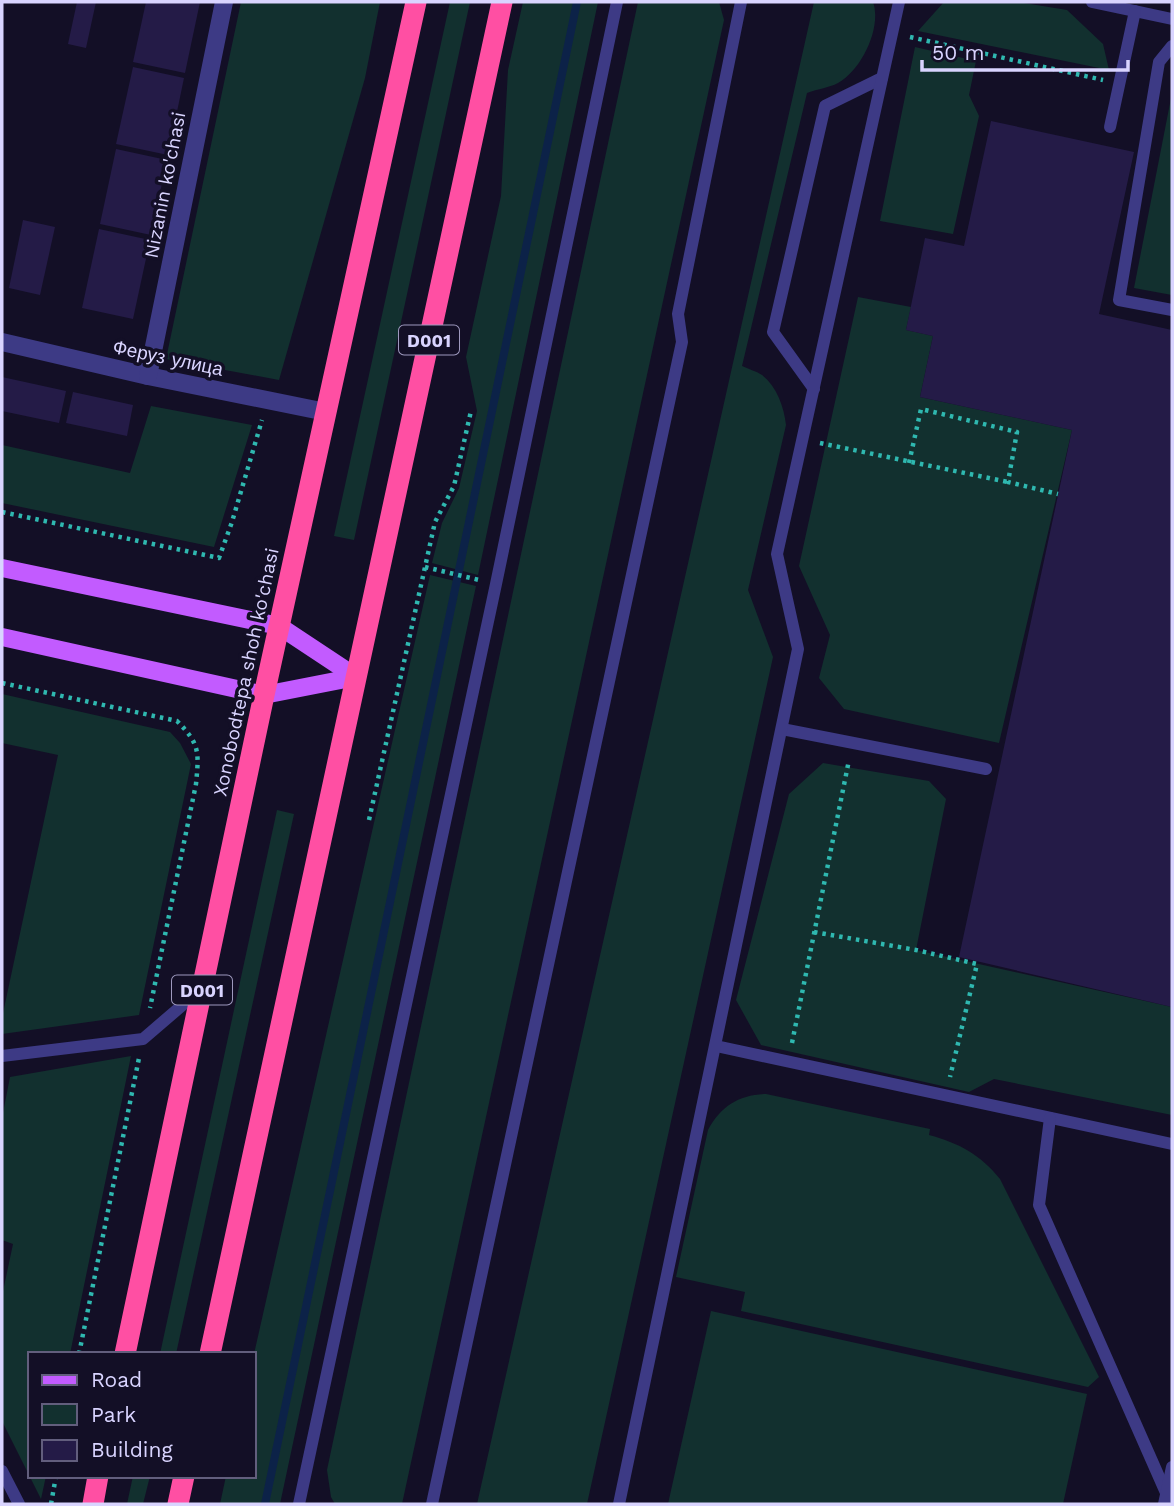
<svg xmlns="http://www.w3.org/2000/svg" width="1174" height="1506" font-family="'Work Sans',sans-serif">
<rect width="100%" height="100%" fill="#130f26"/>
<g fill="#12302f">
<polygon points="241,2 380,2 365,78 279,380 166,359"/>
<polygon points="450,2 470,2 354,540 334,536"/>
<polygon points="523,2 598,2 478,575 432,563 442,523 459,488 477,411 466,357 501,196 508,70"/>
<polygon points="638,2 719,2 724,20 402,1504 335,1504 331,1497 327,1470"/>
<path d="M 814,2 L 873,2 C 882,27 862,70 838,83 C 829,88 816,89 807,93 L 742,366 C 748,369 756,371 762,375 C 777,387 784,407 786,425 L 748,590 L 773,657 L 587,1504 L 477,1504 Z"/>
<polygon points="944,2 1018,2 1067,10 1103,44 1109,70 918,31"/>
<polygon points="915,47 976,61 969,95 979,116 953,234 880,221"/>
<polygon points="1172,93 1172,295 1134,288"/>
<polygon points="858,297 911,307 906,330 933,336 920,397 1072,430 999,743 844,709 819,678 830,635 799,566"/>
<polygon points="151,406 252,425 214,547 2,503 2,445 130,473"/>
<polygon points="430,575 476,586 280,1504 220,1504 226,1476 254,1476 254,1354"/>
<polygon points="2,694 170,732 180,743 191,764 139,1015 2,1034 2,1018 58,755 2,743"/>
<polygon points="823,763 929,781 946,799 916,950 1172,1007 1172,1115 994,1079 969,1092 761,1045 736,1000 789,794"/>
<polygon points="277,810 294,814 176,1354 160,1354"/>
<polygon points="131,1056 70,1354 30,1354 30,1476 46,1476 41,1499 2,1421 2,1296 13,1244 2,1240 2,1118 10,1077"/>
<path d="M 766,1094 L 930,1129 L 929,1135 C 959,1143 981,1155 1000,1179 L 1099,1377 L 1088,1387 L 741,1311 L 745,1292 L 676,1277 L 708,1130 C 721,1106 739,1095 766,1094 Z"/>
<polygon points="711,1311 1087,1394 1063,1504 668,1504"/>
<polygon points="133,1476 150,1476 143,1504 127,1504"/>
</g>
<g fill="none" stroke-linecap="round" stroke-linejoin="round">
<polyline stroke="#0c2248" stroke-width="8" points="265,1504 577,2"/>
</g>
<g fill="#241b47">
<polygon points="77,2 96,2 86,48 68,44"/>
<polygon points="146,2 200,2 185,73 133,62"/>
<polygon points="133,67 184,78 168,155 116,144"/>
<polygon points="991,121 1134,152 1099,314 1172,330 1172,1007 959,957 1072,430 920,397 933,336 906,330 925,238 964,246"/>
<polygon points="116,149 167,160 151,235 100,224"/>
<polygon points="23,220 55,227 40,295 9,288"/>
<polygon points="99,229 150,240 133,319 82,308"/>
<polygon points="2,377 66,391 59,423 2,411"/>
<polygon points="73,392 133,405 127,436 66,423"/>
</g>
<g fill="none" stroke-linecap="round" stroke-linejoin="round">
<g stroke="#2fb8b0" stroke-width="4.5" stroke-dasharray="3.5 5" stroke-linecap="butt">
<polyline points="910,37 1103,80"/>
<polyline points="820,443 1008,482"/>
<polyline points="909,463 921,409 1017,432 1008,482 1058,494"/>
<polyline points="2,512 219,558 232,522 262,420"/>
<polyline points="425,567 479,580"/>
<path d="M 2,683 L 177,721 C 200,744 199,752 196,784 L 150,1008"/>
<polyline points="369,820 435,522 454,486 471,411"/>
<polyline points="814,932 916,950 977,964 950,1077"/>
<polyline points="792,1043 849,760"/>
<polyline points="79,1354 139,1058"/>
<polyline points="51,1504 56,1476"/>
</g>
<g stroke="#3d3a85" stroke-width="12">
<polyline points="1092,2 1172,19"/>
<polyline points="1172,46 1159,62 1119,300 1172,310"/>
<polyline points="1110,127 1135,11"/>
<polyline points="814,389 773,332 825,106 882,78"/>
<polyline points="782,729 986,769"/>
<polyline points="716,1046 1172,1144"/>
<polyline points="2,1056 143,1039 200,990"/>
<polyline points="1050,1118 1039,1205 1167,1495 1172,1496"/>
<polyline points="2,1471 19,1504"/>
<polyline points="299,1504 496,584 617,2"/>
<polyline points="432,1504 682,342 678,314 741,2"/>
<polyline points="619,1504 798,649 777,554 899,2"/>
<polyline points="1164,1504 1172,1467"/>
</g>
<g stroke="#3d3a85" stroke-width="18">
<polyline points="2,342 148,376 326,412"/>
<polyline points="148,376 224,2"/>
</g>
<g stroke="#c25bff" stroke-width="18">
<polyline points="2,568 279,626 356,677"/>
<polyline points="2,637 264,695 356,677"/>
</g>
<g stroke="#ff4fa3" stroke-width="21">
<polyline points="125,1354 264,695 416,2"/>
<polyline points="210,1354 502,2"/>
<polyline points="93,1504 98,1476"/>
<polyline points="178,1504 184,1476"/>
</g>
</g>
<g text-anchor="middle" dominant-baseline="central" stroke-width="7" stroke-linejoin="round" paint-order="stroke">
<g fill="#130f26" stroke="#9e99be" stroke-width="2">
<rect x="399" y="325.5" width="60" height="29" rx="5"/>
<rect x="172" y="975.5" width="60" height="29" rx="5"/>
</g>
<g font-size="18" font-weight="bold" fill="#d9d4ff">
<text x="429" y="340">D001</text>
<text x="202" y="990">D001</text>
</g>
<g font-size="19" fill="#d9d4ff" stroke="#130f26">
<text transform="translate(165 185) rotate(-79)">Nizanin ko'chasi</text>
<text transform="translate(168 358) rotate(12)">Феруз улица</text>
<text transform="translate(246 672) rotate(-78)">Xonobodtepa shoh ko'chasi</text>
</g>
</g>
<rect width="1174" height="1506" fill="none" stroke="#d9d4ff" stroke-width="7"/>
<rect x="28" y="1352" width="228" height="126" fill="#130f26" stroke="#625e7d" stroke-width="2"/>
<rect x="42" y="1375" width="35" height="10" fill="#c25bff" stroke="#625e7d" stroke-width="2"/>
<text x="91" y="1387" font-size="21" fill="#d9d4ff">Road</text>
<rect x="42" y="1404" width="35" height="21" fill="#12302f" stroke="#625e7d" stroke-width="2"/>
<text x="91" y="1422" font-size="21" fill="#d9d4ff">Park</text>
<rect x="42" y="1440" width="35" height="21" fill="#241b47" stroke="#625e7d" stroke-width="2"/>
<text x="91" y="1457" font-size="21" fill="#d9d4ff">Building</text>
<path d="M922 60v10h206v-10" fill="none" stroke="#d9d4ff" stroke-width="3.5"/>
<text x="932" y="60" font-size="21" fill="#d9d4ff" stroke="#130f26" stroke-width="5" paint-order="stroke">50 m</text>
</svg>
